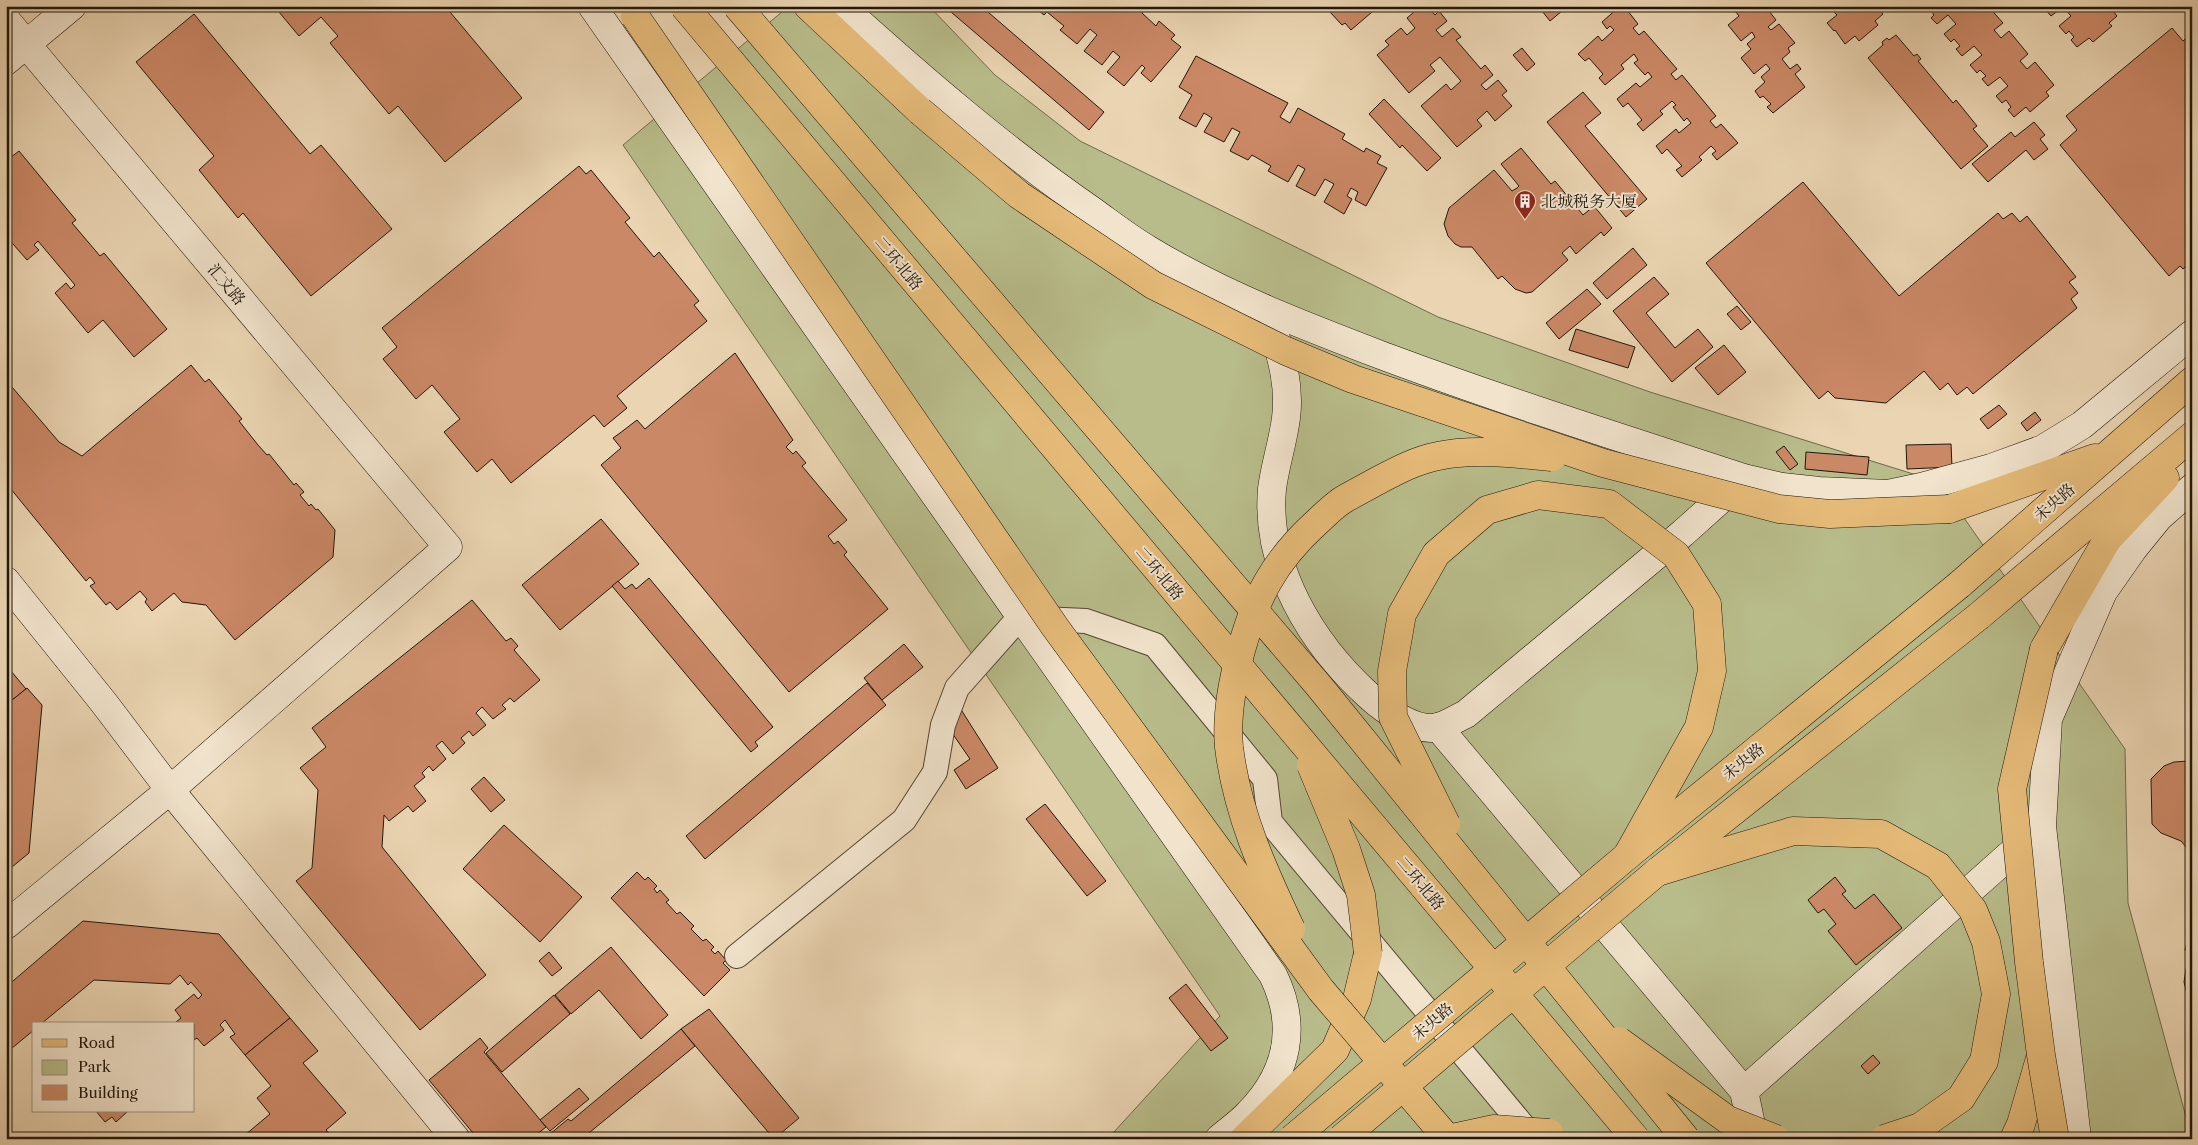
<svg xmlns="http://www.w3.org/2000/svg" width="2198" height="1145" font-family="'Libre Caslon Text','Noto Serif SC',serif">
<rect width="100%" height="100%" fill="#ead4b1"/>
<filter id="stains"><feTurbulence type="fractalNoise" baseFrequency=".004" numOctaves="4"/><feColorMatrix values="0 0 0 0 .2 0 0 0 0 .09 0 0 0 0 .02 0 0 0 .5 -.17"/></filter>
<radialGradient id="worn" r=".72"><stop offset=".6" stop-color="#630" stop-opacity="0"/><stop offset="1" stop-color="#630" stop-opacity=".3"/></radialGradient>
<polygon fill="#b8bc8a" stroke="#6c6a4b" points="789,6 929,6 995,75 1080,141 1438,317 1650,392 1939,482 2125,749 2128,903 2192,1139 1121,1139 1113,1133 1220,1016 623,145"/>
<g fill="#cb8866" stroke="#1f170c">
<polygon points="274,6 445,6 522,98 445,162 398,106 389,114 330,43 338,36 321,17 299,36"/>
<polygon points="944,6 981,6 1104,112 1089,130"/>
<polygon points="1033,6 1142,6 1145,9 1142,13 1156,26 1159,21 1175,35 1171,39 1181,47 1151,82 1141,73 1145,68 1142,65 1124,86 1107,72 1120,57 1113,51 1102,65 1084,51 1097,35 1090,29 1077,44 1060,30 1064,26 1047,12 1044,15"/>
<polygon points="1331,6 1379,6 1351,30 1345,23 1342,25 1329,11 1332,8"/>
<polygon points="1421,6 1427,6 1435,15 1439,11 1447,21 1436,30 1442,37 1453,28 1461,37 1456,40 1481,69 1485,65 1493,75 1481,85 1486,90 1498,80 1507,91 1502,95 1512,106 1495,121 1487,111 1477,120 1482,126 1457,147 1421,106 1446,84 1451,90 1461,81 1440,57 1430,65 1435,71 1409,93 1377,55 1389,45 1385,41 1401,28 1407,35 1415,28 1407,18"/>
<polygon points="1538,6 1568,6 1550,21"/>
<polygon points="1620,6 1624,6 1638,24 1633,28 1639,35 1644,31 1677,69 1671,74 1676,80 1682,75 1716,116 1710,121 1716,128 1721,124 1738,143 1717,160 1712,154 1716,151 1711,146 1699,157 1702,160 1682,177 1676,170 1682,166 1667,149 1662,154 1656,146 1676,129 1679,133 1691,123 1687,118 1684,121 1673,107 1676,105 1672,101 1660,111 1663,114 1643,131 1637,124 1642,120 1628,103 1623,107 1617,99 1636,83 1640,87 1652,77 1648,72 1645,75 1634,63 1638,60 1634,54 1621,65 1624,69 1605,85 1599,78 1603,74 1589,58 1585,61 1578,54 1598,36 1602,41 1614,30 1610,26 1607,29 1602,22"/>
<polygon points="1741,6 1775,6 1769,11 1776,20 1768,27 1771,30 1779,24 1795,43 1788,48 1790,52 1782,59 1790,69 1797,64 1801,69 1795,74 1805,87 1773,113 1767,107 1771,104 1763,96 1760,98 1755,91 1765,82 1761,77 1770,69 1766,64 1754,74 1741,58 1751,49 1747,44 1755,37 1752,32 1741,41 1728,25 1739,16 1735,11"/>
<polygon points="1838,6 1876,6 1883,14 1875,21 1878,25 1859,41 1855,36 1845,44 1835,30 1834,31 1827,23 1837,15 1833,11"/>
<polygon points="1922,6 1988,6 2003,23 1994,30 2001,38 2009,31 2028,54 2020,61 2027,69 2035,62 2054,85 2046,92 2049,96 2030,112 2026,107 2014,117 2008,110 2011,107 2006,100 2002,103 1996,96 2008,86 2000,77 1988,86 1982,79 1986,76 1980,70 1977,73 1970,65 1982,55 1974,46 1962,56 1956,49 1960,46 1954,39 1951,42 1944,34 1956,24 1948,15 1937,24 1931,18 1934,15 1929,8 1925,11"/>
<polygon points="2046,6 2109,6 2117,16 2109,23 2112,26 2093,42 2089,38 2077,47 2071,40 2074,37 2069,31 2066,34 2059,26 2071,16 2063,7 2051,16 2044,8"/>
<polygon points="194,14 310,154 321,145 392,229 311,296 243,213 238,218 199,170 214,156 136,62"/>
<polygon points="2172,28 2183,41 2192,34 2192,262 2183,269 2180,266 2169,276 2060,145 2077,130 2066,116"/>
<polygon points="1896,35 1914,56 1917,54 1921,59 1918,61 1953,103 1956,100 1977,126 1973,129 1988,146 1961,169 1868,58 1883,45 1882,42 1887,38 1889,40"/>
<polygon points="1522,48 1535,64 1527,71 1513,55"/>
<polygon points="1196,56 1288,103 1280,117 1290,123 1298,108 1345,134 1342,139 1364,152 1366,148 1381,156 1377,163 1387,168 1366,206 1355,200 1358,192 1351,188 1347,196 1352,199 1344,214 1324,202 1334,184 1325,179 1315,196 1296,186 1305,169 1298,165 1288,182 1268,171 1271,166 1252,155 1248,160 1230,151 1240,132 1232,128 1224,142 1204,132 1212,118 1204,113 1196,127 1179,118 1192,95 1179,87"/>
<polygon points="1583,92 1601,113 1585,126 1647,199 1626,217 1547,122"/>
<polygon points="1384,99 1441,158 1427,171 1402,145 1400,148 1369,114"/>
<polygon points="2034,122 2045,135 2040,139 2048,149 2034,160 2026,150 1988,182 1972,164 2011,132 2015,137"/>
<polygon points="1521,148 1551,184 1555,181 1583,215 1594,206 1612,228 1604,236 1601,232 1576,254 1570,246 1562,253 1568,260 1532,292 1526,293 1515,289 1502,276 1498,279 1472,247 1461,247 1455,244 1448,236 1444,224 1449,208 1494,170 1512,191 1517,188 1519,186 1501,164"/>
<polygon points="19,151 76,220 72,223 100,256 104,253 167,329 134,357 103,320 88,333 55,293 66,283 71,289 75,285 38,241 34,245 39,250 27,260 6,236 6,161"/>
<polygon points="579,166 586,174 591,170 630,218 625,222 654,257 659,252 699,301 694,305 707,321 617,396 627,408 604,427 594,415 511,483 492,459 477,472 444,432 460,419 432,385 416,399 383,359 397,347 382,328"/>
<polygon points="1803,182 1899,296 1998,213 2003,219 2012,213 2020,222 2027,216 2076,277 2069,282 2078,293 2071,299 2077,308 1973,394 1967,387 1957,395 1948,383 1940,390 1924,371 1886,403 1835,398 1828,391 1819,399 1706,263"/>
<polygon points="1633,248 1647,265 1607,299 1593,283"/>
<polygon points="1654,277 1669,294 1646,313 1675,348 1698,329 1713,347 1672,382 1613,311"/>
<polygon points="1587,289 1601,304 1559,339 1546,323"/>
<polygon points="1737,306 1751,322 1741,330 1727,314"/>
<polygon points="1576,329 1635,347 1628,368 1569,350"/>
<polygon points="1724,345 1746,372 1718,395 1695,368"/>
<polygon points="735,353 793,440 786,447 793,454 796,451 806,463 802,466 847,520 828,536 834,544 838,541 847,552 844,555 888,609 789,692 601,465 621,448 613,438 620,433 637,420 645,429"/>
<polygon points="191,365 205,382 209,379 242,419 239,421 258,445 267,455 269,454 294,485 296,483 304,492 300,495 309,506 311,504 316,510 318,509 335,530 333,557 235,640 206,605 182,602 174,593 152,611 145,602 147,599 140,591 117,610 110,602 106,605 90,586 95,583 90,577 86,581 6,483 6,380 59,442 82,456"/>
<polygon points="1999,405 2007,414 1988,429 1980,419"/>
<polygon points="2035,412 2041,420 2027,431 2021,423"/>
<polygon points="1951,444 1952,467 1907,469 1906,445"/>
<polygon points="1784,446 1798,464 1790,470 1776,452"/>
<polygon points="1806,452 1869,457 1867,475 1805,469"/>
<polygon points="601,519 639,564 560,630 522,585"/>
<polygon points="649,578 773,727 755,742 758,746 751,752 612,586 618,581 625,589 632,584 636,589"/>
<polygon points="472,600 506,641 511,638 518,646 514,650 540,680 514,702 510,698 502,705 506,709 493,719 482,707 476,713 486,725 473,736 469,731 461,738 465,743 453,754 442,741 436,746 446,759 433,771 429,766 422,773 425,777 414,786 426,801 413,812 408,806 389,821 384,815 382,847 486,975 420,1030 296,881 312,868 318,790 300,768 326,747 312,728"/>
<polygon points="904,644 923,667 882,700 864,678"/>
<polygon points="6,665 26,689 6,705"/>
<polygon points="867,683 886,705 705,859 686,836"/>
<polygon points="27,688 42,705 29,853 6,872 6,705"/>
<polygon points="960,708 998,768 966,789 954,770 970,759 948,727"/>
<polygon points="2188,761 2192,762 2192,854 2181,841 2161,833 2152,824 2151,779 2164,766 2174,762"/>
<polygon points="484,777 505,800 491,812 471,789"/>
<polygon points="1045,804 1106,881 1087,896 1026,819"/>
<polygon points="504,825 582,897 540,942 463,869"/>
<polygon points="637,872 645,880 648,877 657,886 654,889 657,893 660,890 669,900 666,902 677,914 680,912 694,926 691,929 703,941 706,939 714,947 711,950 715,954 718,951 726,960 723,963 730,970 704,996 611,898"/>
<polygon points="1835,877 1846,891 1842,894 1855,909 1874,894 1902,928 1856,965 1828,931 1836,924 1824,909 1818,913 1808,900"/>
<polygon points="83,921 219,934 290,1018 245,1055 230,1037 235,1034 225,1020 220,1025 224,1030 204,1046 197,1038 194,1040 194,1024 176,1022 181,1018 175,1010 194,994 198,999 202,995 191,982 188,985 180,975 170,984 94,980 41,1024 34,1024 34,1030 6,1053 6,987"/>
<polygon points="2192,921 2192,1014 2184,982 2189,951 2185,950"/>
<polygon points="611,947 668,1015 641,1039 599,990 571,1014 555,995"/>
<polygon points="549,952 562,968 552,976 539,961"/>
<polygon points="1186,984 1228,1038 1211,1051 1169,998"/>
<polygon points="554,995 570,1014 502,1072 486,1053"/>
<polygon points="709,1009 799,1118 774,1139 681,1029"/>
<polygon points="290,1018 318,1051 303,1063 346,1113 326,1130 334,1139 248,1139 245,1135 270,1114 257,1098 271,1086 245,1055"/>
<polygon points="681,1029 695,1046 584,1137 585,1139 544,1139 568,1119 571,1121"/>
<polygon points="480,1038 488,1048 484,1052 546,1127 531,1139 478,1139 429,1080"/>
<polygon points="1873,1055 1880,1063 1868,1074 1861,1066"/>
<polygon points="579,1088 589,1099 550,1131 540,1120"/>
<polygon points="96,1111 128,1111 116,1122 112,1117 105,1122"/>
</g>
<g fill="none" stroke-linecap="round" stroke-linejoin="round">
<g stroke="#524635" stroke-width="26">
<polyline id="street" points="737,956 904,820 935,772 943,725 957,688 1019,618 1086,621 1155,645 1265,779 1270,822 1534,1139"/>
</g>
<g stroke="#1f170c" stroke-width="29">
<g id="secondary">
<path d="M 592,6 C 819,329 1044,654 1273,975 C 1298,1026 1288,1073 1249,1113 C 1240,1123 1229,1130 1219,1139"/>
<path d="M 841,6 C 922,79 1004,150 1094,212 C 1112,225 1130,239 1149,250 C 1223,295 1305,326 1386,357 C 1504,401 1624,439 1744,478 L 1782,487 L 1819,491 L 1888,494 L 1921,487 L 1991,468 L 2043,449 L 2082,425 L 2192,334"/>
<polyline points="6,20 448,547 170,790 6,925"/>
<polyline points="6,61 72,6"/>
<path d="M 1273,329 C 1282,358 1290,387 1286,418 C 1283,442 1275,465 1272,489 C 1265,568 1312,644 1368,695 C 1383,709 1416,733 1438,727 C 1447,725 1457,718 1466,714 L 1683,533 L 1741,481"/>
<polyline points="6,581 104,703 170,790 456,1139"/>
<polyline points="1438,727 1744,1091 1754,1139"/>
<polyline points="1744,1091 2032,835"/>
<polyline points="2077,1139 2042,826 2048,719 2103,592 2133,549 2159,517 2192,488"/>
</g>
</g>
<g stroke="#1f170c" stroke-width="29">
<g id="primary">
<polyline points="1949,509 2095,458"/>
<polyline points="1959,585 2192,381"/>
<polyline points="1979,616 2192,436"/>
<polyline points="2044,649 2107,540 2165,478"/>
</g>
</g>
<g stroke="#1f170c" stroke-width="29">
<g id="highway">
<polyline points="808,6 920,111"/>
<polyline points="1244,1139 1335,1050 1357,999 1368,953"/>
<polyline points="2014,1139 2021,1124 2041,1055"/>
</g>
</g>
<use href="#street" stroke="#f1e3cc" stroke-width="24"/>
<use href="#secondary" stroke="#f1e3cc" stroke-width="28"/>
<use href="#primary" stroke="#e5ba78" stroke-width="28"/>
<use href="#highway" stroke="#e5ba78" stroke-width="28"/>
<g stroke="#1f170c" stroke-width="29" stroke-linecap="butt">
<g id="primary-bridge">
<polyline points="1292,1139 1627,856 1959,585"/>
<polyline points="1341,1139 1657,872 1979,616"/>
</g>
</g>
<g stroke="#1f170c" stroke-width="29" stroke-linecap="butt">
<g id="highway-bridge">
<polyline points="684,6 1636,1139"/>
<polyline points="737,6 1319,686 1686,1139"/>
<polyline points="635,16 1055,627 1321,990 1448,1139"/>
<polyline points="920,111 1019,195 1153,285 1286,351 1353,379 1603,463 1779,509 1830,514 1949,509"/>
<polyline points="2044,649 2012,789 2029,962 2041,1055 2055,1139"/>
<polyline points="1311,765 1346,849 1361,895 1368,953"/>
<polyline points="1446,824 1393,717 1392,671 1402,614 1436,554 1487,510 1538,495 1609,504 1676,555 1707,604 1712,671 1699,727 1627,856"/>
<polyline points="1657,872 1793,831 1881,834 1938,866 1973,910 1986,942 1996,994 1984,1061 1961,1098 1920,1127 1884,1139"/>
<path d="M 1291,929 C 1263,870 1237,813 1229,747 C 1226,716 1232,684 1240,654 C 1255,598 1273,562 1317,522 C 1326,514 1335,504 1346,498 C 1357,492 1368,486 1379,480 C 1398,470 1417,460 1438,456 C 1475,448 1515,454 1552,457"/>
<polyline points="1619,1041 1728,1120 1776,1139"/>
<polyline points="1448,1139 1494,1129 1549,1133"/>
</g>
</g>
<use href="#primary-bridge" stroke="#e5ba78" stroke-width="28"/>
<use href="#highway-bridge" stroke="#e5ba78" stroke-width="28"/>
</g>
<defs>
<g id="building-pin" transform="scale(1.125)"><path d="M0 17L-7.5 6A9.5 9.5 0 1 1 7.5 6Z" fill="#8f2418" stroke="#f1e3cc"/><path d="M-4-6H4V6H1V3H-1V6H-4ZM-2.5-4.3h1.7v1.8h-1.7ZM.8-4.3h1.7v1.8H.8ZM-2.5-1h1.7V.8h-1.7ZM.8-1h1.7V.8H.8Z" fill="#fff"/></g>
</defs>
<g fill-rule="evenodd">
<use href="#building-pin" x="1525" y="201"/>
</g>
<g text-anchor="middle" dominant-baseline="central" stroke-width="4" stroke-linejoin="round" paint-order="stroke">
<g font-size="16" fill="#1f170c" stroke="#f1e3cc" text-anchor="start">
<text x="1541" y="201">北城税务大厦</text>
</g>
<g font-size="16" fill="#1f170c" stroke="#f1e3cc">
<text transform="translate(899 263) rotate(50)">二环北路</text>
<text transform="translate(227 284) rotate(50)">汇文路</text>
<text transform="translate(2054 502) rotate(-41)">未央路</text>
<text transform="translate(1160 573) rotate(50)">二环北路</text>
<text transform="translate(1743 761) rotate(-39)">未央路</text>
<text transform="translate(1421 883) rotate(50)">二环北路</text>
<text transform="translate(1432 1021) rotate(-40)">未央路</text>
</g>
</g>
<rect width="2198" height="1145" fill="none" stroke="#ead4b1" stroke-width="25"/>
<rect x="8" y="8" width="2183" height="1130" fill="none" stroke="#1f170c" stroke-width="2.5"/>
<rect x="12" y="12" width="2173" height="1120" fill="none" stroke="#1f170c"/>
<rect x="32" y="1022" width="162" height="90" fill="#f1e3cc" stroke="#9d917f"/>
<rect x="42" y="1039" width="25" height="8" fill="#e5ba78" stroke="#9d917f"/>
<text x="78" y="1048" font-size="15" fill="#1f170c">Road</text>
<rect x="42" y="1060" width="25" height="15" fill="#b8bc8a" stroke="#9d917f"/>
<text x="78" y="1072" font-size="15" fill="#1f170c">Park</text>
<rect x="42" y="1085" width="25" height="15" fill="#cb8866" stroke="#9d917f"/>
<text x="78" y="1098" font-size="15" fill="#1f170c">Building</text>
<rect width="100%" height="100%" filter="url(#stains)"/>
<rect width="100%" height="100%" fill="url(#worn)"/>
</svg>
